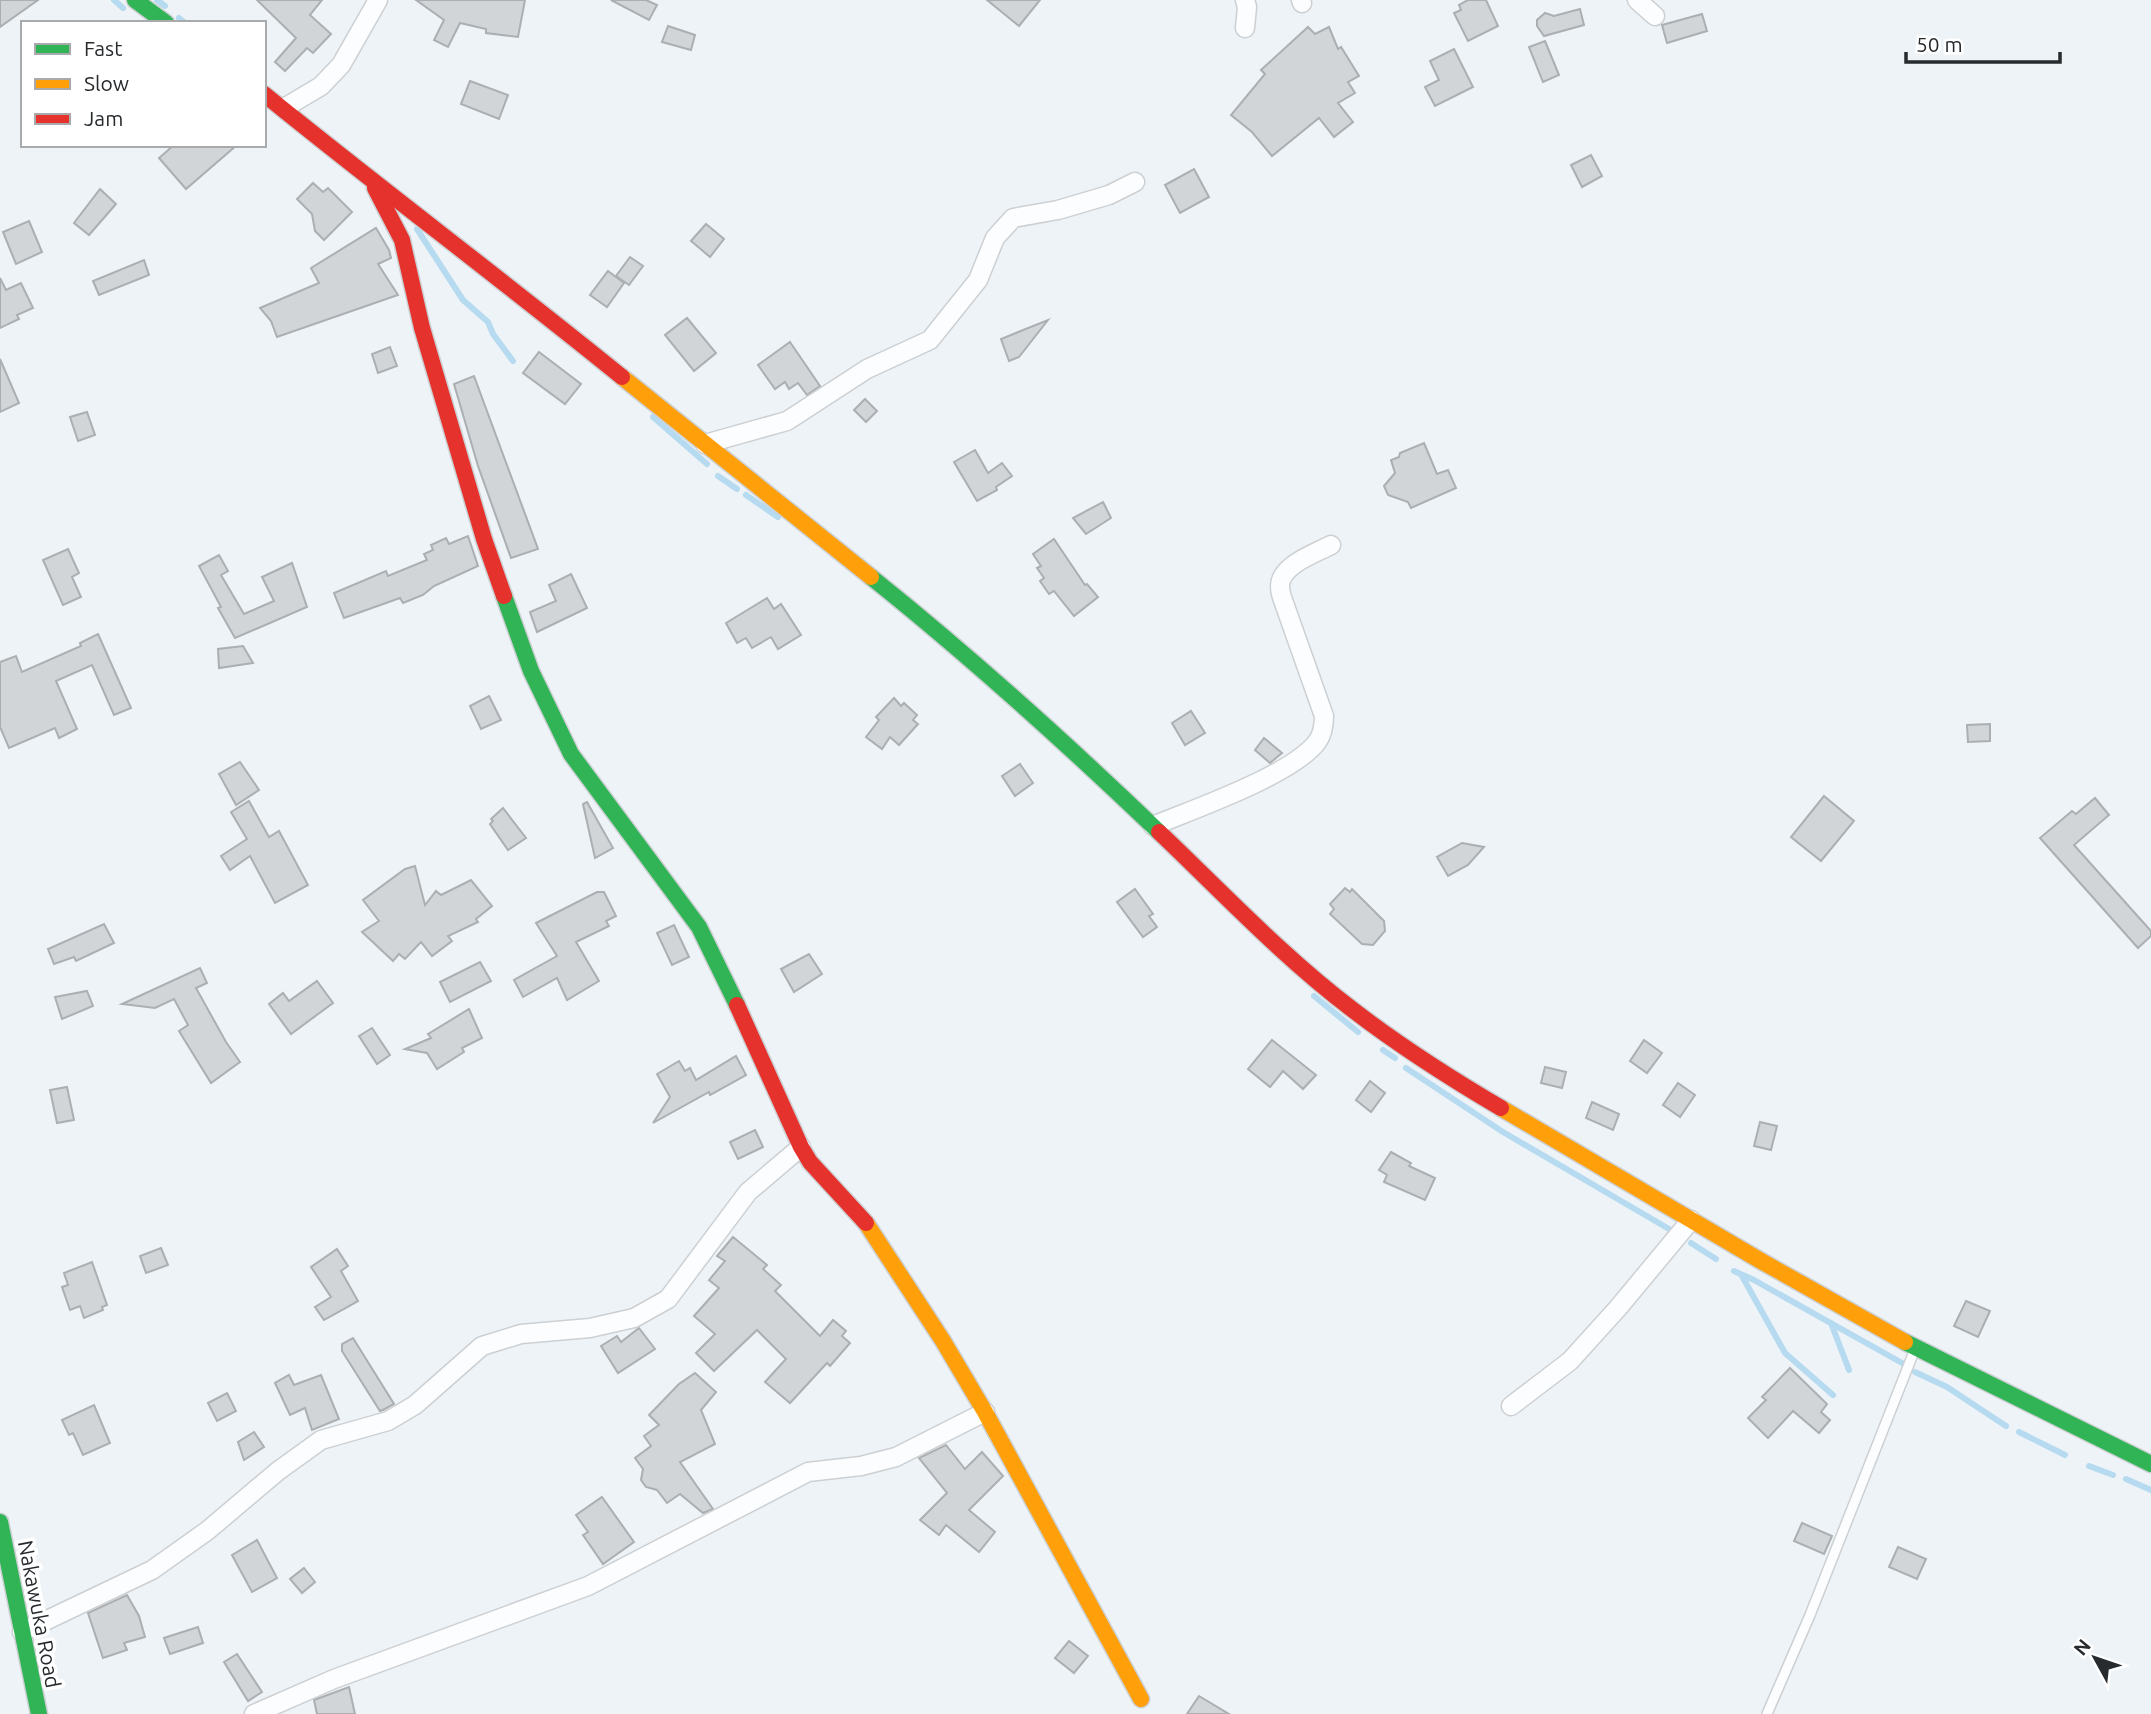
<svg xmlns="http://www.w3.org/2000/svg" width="2151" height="1714" font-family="Ubuntu,sans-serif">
<rect width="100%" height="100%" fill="#eef3f7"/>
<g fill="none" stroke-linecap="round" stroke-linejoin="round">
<g stroke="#b6daef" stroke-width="6">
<polyline points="114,0 123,8"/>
<polyline points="157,0 165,6"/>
<polyline points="179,18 185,23"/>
<polyline points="417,229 463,300 488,322 493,334 513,361"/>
<polyline points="653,417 707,464"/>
<polyline points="718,476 737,489"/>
<polyline points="746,495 778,517"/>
<polyline points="1314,996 1358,1032"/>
<polyline points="1383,1050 1395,1058"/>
<polyline points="1406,1068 1503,1132 1669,1229"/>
<polyline points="1691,1243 1716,1259"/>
<polyline points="1734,1271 1754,1280 1902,1363"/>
<polyline points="1742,1276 1785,1353 1833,1395"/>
<polyline points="1831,1323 1849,1370"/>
<polyline points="1915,1372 1947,1387 2006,1426"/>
<polyline points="2019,1432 2065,1455"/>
<polyline points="2089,1466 2113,1475"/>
<polyline points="2126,1479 2151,1490"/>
</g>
</g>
<g fill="#d1d5d8" stroke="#abafb2" stroke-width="2">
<polygon points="0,0 38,0 0,27"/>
<polygon points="257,0 322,0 310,15 331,34 313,53 307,48 285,71 275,62 296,38"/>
<polygon points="416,0 525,0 518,37 486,33 486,29 460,23 448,47 434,40 444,20"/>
<polygon points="611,0 646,0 657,5 649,20"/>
<polygon points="987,0 1040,0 1019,26"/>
<polygon points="1468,0 1486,0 1498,26 1468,41 1454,13 1461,10 1459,5"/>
<polygon points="1580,9 1584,25 1544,36 1537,26 1537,20 1545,13 1554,16"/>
<polygon points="1702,14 1707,31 1667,43 1662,25"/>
<polygon points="668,26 695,35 691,50 662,42"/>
<polygon points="1308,27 1315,34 1329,27 1338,49 1341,47 1359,76 1348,82 1355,93 1338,103 1353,122 1334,137 1319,118 1272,156 1252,132 1231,115 1265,74 1261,70"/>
<polygon points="1545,41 1559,75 1543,82 1529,47"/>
<polygon points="1454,49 1473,87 1435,106 1425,87 1439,80 1430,61"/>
<polygon points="470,81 508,95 499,119 461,104"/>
<polygon points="174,145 237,145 186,189 159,158"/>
<polygon points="1591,155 1602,176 1582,187 1571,165"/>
<polygon points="1194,169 1209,197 1180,213 1165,185"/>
<polygon points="313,183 323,192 328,188 352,212 324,240 315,231 312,214 297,199"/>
<polygon points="100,189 116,204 89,235 74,223"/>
<polygon points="29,221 42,252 16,264 3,232"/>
<polygon points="706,224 724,239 710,257 691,241"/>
<polygon points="376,228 389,250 391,258 378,264 398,295 277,337 271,321 260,308 319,283 311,268"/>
<polygon points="630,257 643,266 629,285 616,276"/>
<polygon points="144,260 149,275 99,295 93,281"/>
<polygon points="608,271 624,283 607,307 590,295"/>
<polygon points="0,278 6,290 21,283 33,308 17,315 19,319 0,328"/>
<polygon points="687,318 716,353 694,371 665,335"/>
<polygon points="1048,320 1019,357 1009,361 1001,339"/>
<polygon points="790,342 820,386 807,395 798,383 789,389 785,382 775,389 758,365"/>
<polygon points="390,347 397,366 378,373 372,354"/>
<polygon points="539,352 581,384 565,404 523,373"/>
<polygon points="0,359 19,403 0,412"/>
<polygon points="474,376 538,549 511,558 478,466 454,384"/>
<polygon points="865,399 877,411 866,422 854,410"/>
<polygon points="87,412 95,435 78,441 70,417"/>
<polygon points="1424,443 1437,474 1448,470 1456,488 1411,508 1408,502 1388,495 1384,486 1395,473 1391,460 1399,457 1400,453"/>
<polygon points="975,450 988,473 1002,463 1012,476 996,487 997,490 977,501 954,462"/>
<polygon points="1103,502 1111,518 1086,534 1073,518"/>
<polygon points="468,536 478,566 434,586 423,595 403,603 400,598 344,618 334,593 386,571 388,576 427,560 424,554 433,550 431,545 446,538 449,544"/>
<polygon points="1054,539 1085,585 1087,584 1098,597 1074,616 1054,591 1049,594 1040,581 1044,578 1037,568 1041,566 1033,554"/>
<polygon points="68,549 79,573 72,577 81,597 63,605 43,560"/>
<polygon points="219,555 228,571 221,575 244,614 274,601 262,577 292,563 307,607 235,638 218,608 221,607 199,566"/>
<polygon points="571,574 587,608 537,632 530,612 556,601 549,585"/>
<polygon points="767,598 774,609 781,604 801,635 778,649 771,637 752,648 746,638 737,643 726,623"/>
<polygon points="98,634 131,708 114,715 92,665 56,681 77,729 59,738 55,728 9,748 0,727 0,662 16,656 22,672 81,646 80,643"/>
<polygon points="243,646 253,663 219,668 218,649"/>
<polygon points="489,696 501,720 481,729 470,706"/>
<polygon points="894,698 901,706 904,703 917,715 913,720 918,724 899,745 890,737 882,749 866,737 879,720 876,717"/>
<polygon points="1191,711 1205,733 1185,745 1172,723"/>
<polygon points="1990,724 1990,741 1968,742 1967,725"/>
<polygon points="1264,738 1282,753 1270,763 1255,750"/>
<polygon points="240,762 259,790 236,805 219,774"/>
<polygon points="1020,764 1033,783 1015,796 1002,776"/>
<polygon points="1824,796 1854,821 1821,861 1791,837"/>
<polygon points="2095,798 2109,815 2074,845 2151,931 2151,936 2138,948 2040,838 2072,811 2076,814"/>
<polygon points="249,801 269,837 279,831 308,885 275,903 250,856 230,870 221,856 247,839 231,812"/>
<polygon points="587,802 613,848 595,858 583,804"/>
<polygon points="503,808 526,838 508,850 490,824 493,821 491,819"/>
<polygon points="1462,843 1484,847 1468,865 1448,876 1437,857"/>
<polygon points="415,866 425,905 436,891 441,895 471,880 492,906 476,919 478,922 448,936 452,941 432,956 421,942 405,959 399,954 393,961 362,932 379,921 363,900 405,869"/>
<polygon points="1345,888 1350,892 1352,889 1384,921 1385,931 1373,945 1362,944 1330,914 1334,909 1330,904"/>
<polygon points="1135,889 1153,914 1149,916 1157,927 1143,937 1117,902"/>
<polygon points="597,892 604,892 616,916 606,921 609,926 576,942 599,981 567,1000 557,978 523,997 514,980 557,956 536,923"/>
<polygon points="104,924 114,943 76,961 74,957 54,964 48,949"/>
<polygon points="674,925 689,957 672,965 657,933"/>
<polygon points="809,954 822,974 794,992 781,969"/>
<polygon points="480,962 491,981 450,1002 440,982"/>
<polygon points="200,968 207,983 196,988 226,1042 240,1062 211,1083 179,1031 188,1025 174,999 155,1008 122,1004"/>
<polygon points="317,981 333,1003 291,1034 269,1004 283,993 289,1001"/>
<polygon points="87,991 93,1006 62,1019 55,997"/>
<polygon points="469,1009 482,1038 462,1048 464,1052 437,1069 427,1053 405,1049 431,1038 428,1034"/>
<polygon points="372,1028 390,1055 377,1064 359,1036"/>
<polygon points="1272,1040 1316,1075 1303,1089 1283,1071 1270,1087 1248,1069"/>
<polygon points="1644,1040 1662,1053 1647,1073 1630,1061"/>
<polygon points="736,1056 746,1075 710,1095 709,1092 653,1123 670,1097 657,1074 679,1061 685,1071 690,1068 696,1080"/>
<polygon points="1545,1067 1566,1072 1562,1088 1541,1083"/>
<polygon points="1370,1081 1385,1093 1371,1112 1356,1100"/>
<polygon points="1678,1083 1695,1095 1680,1117 1663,1105"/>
<polygon points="67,1087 74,1120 57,1123 50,1090"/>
<polygon points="1592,1102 1619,1114 1613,1130 1586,1118"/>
<polygon points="1760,1122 1777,1126 1771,1150 1754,1146"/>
<polygon points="755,1130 763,1147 738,1159 730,1142"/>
<polygon points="1391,1152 1411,1163 1409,1166 1435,1178 1425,1200 1384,1182 1387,1175 1379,1170"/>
<polygon points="733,1237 767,1265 763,1269 781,1285 775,1291 820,1336 833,1320 846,1331 842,1336 850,1343 830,1366 827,1363 790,1403 765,1382 786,1359 757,1330 714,1371 696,1353 715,1334 694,1316 719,1288 709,1280 725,1261 717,1256"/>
<polygon points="161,1248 168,1265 146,1273 140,1256"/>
<polygon points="337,1249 348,1266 341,1271 358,1301 324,1320 315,1307 331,1297 311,1267"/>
<polygon points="92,1262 107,1305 102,1307 103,1310 84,1318 80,1306 70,1310 62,1287 68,1285 64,1273"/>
<polygon points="1966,1301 1990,1311 1978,1337 1954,1326"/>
<polygon points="639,1328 655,1349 618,1373 601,1346 617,1336 621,1342"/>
<polygon points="353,1338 394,1404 383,1410 380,1411 342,1351 342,1344"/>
<polygon points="1790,1368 1827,1404 1821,1412 1830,1420 1819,1433 1793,1411 1768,1438 1748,1418 1766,1400 1762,1397"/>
<polygon points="695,1373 716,1392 701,1410 715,1444 680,1462 713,1509 703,1513 680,1494 667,1503 657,1490 646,1487 641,1480 643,1469 635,1458 651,1446 644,1436 659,1425 649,1415 679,1384"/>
<polygon points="289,1375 294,1385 321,1375 339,1419 312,1430 305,1408 290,1415 275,1383"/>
<polygon points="227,1393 236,1411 217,1421 208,1403"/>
<polygon points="94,1405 110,1443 83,1455 73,1433 69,1435 62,1420"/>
<polygon points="254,1432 264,1447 244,1460 238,1442"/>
<polygon points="946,1445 965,1469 982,1452 1003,1476 969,1510 995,1532 979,1552 946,1525 939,1535 920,1520 947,1493 919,1458"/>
<polygon points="602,1497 634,1542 603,1564 583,1535 588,1532 576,1515"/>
<polygon points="1802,1523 1832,1536 1824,1554 1794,1541"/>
<polygon points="257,1540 277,1578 252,1592 232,1555"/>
<polygon points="1898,1547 1926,1559 1917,1579 1889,1567"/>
<polygon points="304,1568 315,1582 302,1593 290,1579"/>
<polygon points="127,1595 139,1616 145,1637 124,1643 127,1650 103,1658 88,1613"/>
<polygon points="198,1627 203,1643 170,1654 164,1638"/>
<polygon points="1069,1641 1088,1656 1074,1673 1055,1658"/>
<polygon points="237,1654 262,1692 248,1701 224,1662"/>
<polygon points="349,1687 355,1714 317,1714 314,1700"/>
<polygon points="1199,1696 1229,1714 1187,1714"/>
</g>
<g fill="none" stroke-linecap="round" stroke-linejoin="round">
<g stroke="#ccd0d3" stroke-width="12">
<polyline id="lane" points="1767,1714 1810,1615 1915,1349"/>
</g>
<g stroke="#ccd0d3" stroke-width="21">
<g id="street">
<polyline points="1245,0 1247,7 1245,28"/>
<polyline points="1301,0 1302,3"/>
<polyline points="1637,0 1655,16"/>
<polyline points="284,108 321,86 341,65 378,0"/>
<polyline points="705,444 787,421 867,369 930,340 978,280 995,238 1013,218 1058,210 1109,195 1135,182"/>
<path d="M 1153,826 C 1194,809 1292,775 1317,742 C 1323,734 1324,726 1324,716 L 1284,603 C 1282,598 1280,592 1280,586 C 1280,565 1316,553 1331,545"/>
<polyline points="1511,1406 1570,1361 1618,1308 1691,1220"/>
<polyline points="22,1632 152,1570 207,1531 278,1471 321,1440 388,1421 415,1405 482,1346 521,1334 590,1328 634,1318 668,1299 748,1192 801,1147"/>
<polyline points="254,1714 334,1679 588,1586 808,1472 861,1466 896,1457 985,1412"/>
</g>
</g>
<g stroke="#ccd0d3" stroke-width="19">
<g id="fast">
<polyline points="135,0 166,23"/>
<path d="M 871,577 C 971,657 1066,743 1159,832"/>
<polyline points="504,596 531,671 571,754 699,927 737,1005"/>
<polyline points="1905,1342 2151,1464"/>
<polyline points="0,1522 39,1714"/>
</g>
</g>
<g stroke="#ccd0d3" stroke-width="19">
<g id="slow">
<polyline points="622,377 871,577"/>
<polyline points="1501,1108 1761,1261 1905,1342"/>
<polyline points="866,1223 943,1341 985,1412 1141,1699"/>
</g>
</g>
<g stroke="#ccd0d3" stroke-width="19">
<g id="jam">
<path d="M 264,94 C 382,190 504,281 622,377"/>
<polyline points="375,188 402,240 422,328 484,539 504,596"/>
<path d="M 1159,832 C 1222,892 1283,957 1353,1010 C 1400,1046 1450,1078 1501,1108"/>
<polyline points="737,1005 801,1147 810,1162 866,1223"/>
</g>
</g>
<use href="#lane" stroke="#fcfdfe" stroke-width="9"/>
<use href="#street" stroke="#fcfdfe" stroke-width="18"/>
<use href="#fast" stroke="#30b455" stroke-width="16"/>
<use href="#slow" stroke="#ff9f0a" stroke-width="16"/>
<use href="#jam" stroke="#e5322d" stroke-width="16"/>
</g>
<g text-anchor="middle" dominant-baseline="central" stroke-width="7" stroke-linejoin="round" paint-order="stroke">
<g font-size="21" fill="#272b2e" stroke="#fff">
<text transform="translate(40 1614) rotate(79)">Nakawuka Road</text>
</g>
</g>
<rect x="21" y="21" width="245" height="126" fill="#ffffff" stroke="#a9aaab" stroke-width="2"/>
<rect x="35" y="44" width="35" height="10" fill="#30b455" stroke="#a9aaab" stroke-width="2"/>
<text x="84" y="56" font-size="21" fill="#272b2e">Fast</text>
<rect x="35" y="79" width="35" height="10" fill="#ff9f0a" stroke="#a9aaab" stroke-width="2"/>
<text x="84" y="91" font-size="21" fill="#272b2e">Slow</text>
<rect x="35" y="114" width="35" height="10" fill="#e5322d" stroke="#a9aaab" stroke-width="2"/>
<text x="84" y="126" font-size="21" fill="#272b2e">Jam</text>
<g transform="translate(2095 1658) rotate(310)" stroke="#ffffff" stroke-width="5" paint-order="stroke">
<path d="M0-5L12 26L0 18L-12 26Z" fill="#272b2e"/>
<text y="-10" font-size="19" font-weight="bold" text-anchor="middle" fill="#272b2e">N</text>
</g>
<path d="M1906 52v10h154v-10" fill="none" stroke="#272b2e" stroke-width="3.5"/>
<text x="1916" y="52" font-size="21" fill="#272b2e" stroke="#ffffff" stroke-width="5" paint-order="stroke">50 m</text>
</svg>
